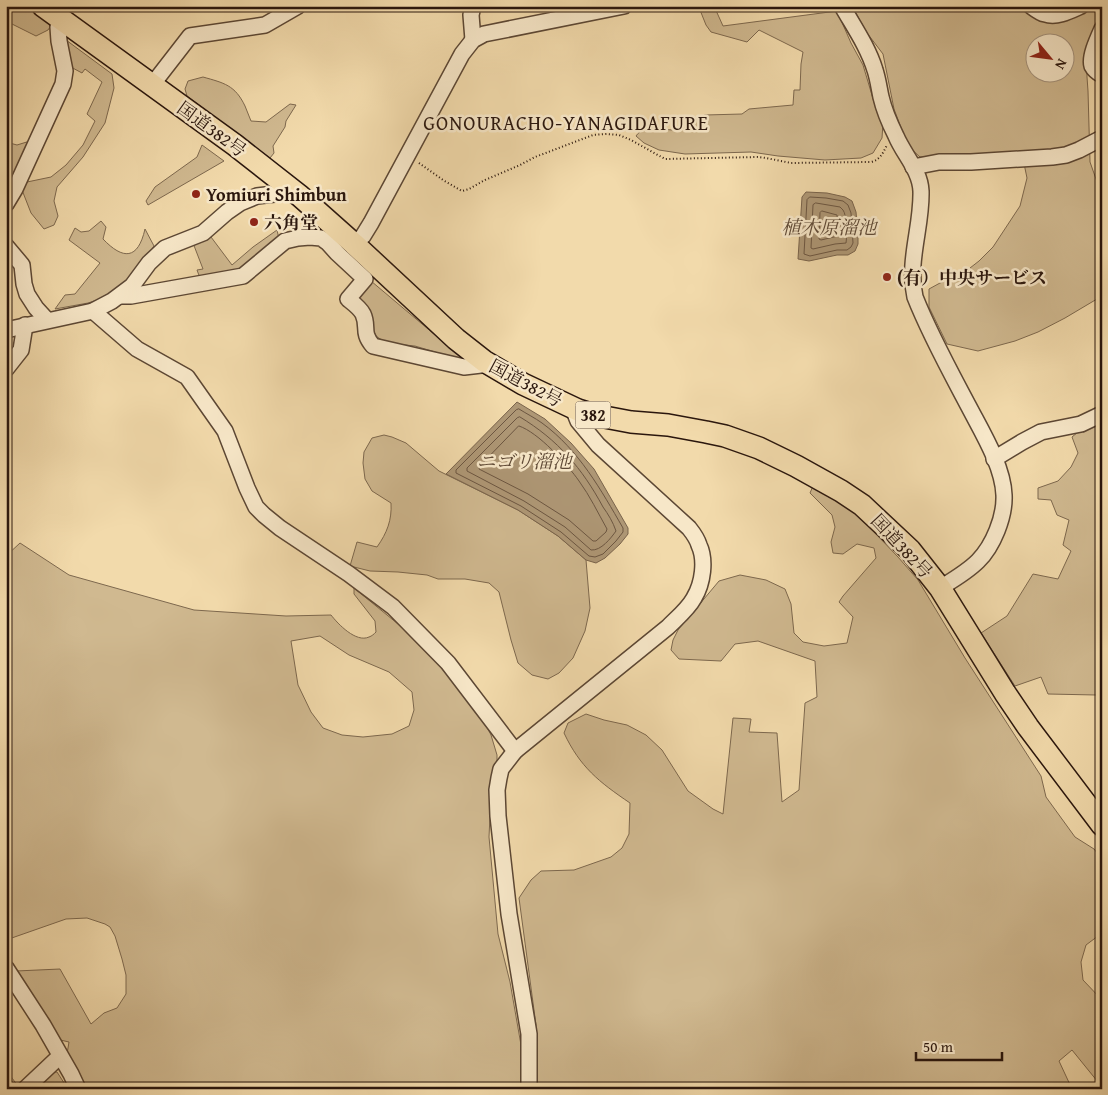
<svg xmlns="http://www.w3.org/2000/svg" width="1108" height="1095" font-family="'Gentium Book Plus','Noto Serif JP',serif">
<rect width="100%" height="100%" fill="#f2daab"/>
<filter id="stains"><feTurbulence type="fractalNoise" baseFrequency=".004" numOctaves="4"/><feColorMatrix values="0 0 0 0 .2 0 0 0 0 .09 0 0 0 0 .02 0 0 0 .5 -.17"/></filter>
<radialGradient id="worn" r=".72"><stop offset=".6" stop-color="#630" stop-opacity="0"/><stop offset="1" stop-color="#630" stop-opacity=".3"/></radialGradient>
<g fill="#d0b990" stroke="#7d684e" fill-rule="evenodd">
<polygon points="6,6 25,6 52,24 48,30 36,36 6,21"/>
<path d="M 702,6 L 714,6 L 723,26 L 837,11 L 851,43 L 863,65 L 877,112 L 883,123 L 882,138 L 873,153 L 861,158 L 825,160 L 778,156 L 751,152 L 685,154 L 659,150 L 644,143 L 636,136 C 645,123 661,130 674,130 C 678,129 682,128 686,128 L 692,120 L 705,115 L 742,114 L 749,109 L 793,105 L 794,90 L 800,90 L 801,64 L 803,52 L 759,30 L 747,42 L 711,32 L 706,25 L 700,10 Z"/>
<path d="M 852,6 L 1018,6 L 1035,17 L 1061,21 L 1091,6 L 1102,6 L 1102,10 L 1094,28 L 1087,53 L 1087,77 L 1088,91 L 1090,162 L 1102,196 L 1102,296 L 1065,318 L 1038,332 L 1015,341 L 978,351 L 947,344 L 929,307 L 929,289 L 940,283 L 961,275 L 979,261 L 993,247 L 1020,206 L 1027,178 L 1022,154 L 920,157 L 908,146 L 894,109 L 883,54 L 867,33 ZM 1036,42 L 1066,42 L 1066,72 L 1036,72 Z"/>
<polygon points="66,40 112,74 114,88 105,123 83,157 57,187 54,201 58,216 54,225 44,229 31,213 22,190 27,182 51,177 66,165 83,145 95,121 87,114 102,82 85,69 82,73 69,66"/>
<path d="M 203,77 C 224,83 235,85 245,106 C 247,111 249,116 251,121 L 266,122 L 290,104 L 296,105 L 286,121 L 285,127 L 273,146 L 274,153 L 270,158 L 187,96 L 185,89 L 188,81 Z"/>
<polygon points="30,141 6,190 6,142 17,145"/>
<polygon points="202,145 224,161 148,205 146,201 155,187 197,157"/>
<path d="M 101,221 L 106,227 L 103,239 C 123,260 138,260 145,229 L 154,246 L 139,269 L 115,294 L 88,303 L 55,309 L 65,295 L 75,294 L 100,263 L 69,240 L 75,228 L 81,232 L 89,231 Z"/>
<polygon points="277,230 279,239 241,272 200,278 197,270 203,269 193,243 211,237 232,265 253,247"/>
<polygon points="371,281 466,361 459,361 435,352 415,346 386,343 376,336 369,321 355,298"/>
<polygon points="1094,425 1102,428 1102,697 1096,695 1048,694 1041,677 1015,686 981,633 1007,616 1033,574 1058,579 1071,551 1063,545 1069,520 1057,515 1051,500 1038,499 1038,488 1058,481 1071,467 1078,453 1072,437 1084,427"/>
<path d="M 384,435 L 392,437 L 406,443 L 439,471 L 518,510 L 558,536 L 586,560 L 590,608 L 585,631 L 573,658 L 559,673 L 548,679 L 532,675 L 518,663 L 511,640 L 499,592 L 489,583 L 465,579 L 438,579 L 427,575 L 398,572 L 370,571 L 350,566 L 357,542 L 377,547 C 387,533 392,520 391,503 L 372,491 L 365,479 L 363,463 L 364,452 L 372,438 Z"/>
<path d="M 813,486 L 851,508 L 898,557 L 918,580 L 965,658 L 1041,776 L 1046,797 L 1075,837 L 1094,849 L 1102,859 L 1102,933 L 1086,945 L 1081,962 L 1083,980 L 1102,1000 L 1102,1087 L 1072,1050 L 1059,1061 L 1072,1089 L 536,1089 L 536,1025 L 519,898 L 531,880 L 541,871 L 574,870 L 611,857 L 622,848 L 629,834 L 630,803 C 599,782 580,767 564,733 L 568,723 L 586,714 L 604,720 L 627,725 L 646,735 L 662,750 L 688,791 L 713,809 L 723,814 L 733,718 L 751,719 L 749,732 L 777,733 L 782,802 L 799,790 L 805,703 L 817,697 L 815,661 L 758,641 L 735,644 L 721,661 L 679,659 L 671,650 L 673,640 L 678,630 L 719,581 L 740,575 L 766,580 L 785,589 L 791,604 L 794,633 L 803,642 L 824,646 L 847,643 L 853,617 L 839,602 L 843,596 L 876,558 L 874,548 L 857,544 L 843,554 L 833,553 L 831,542 L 835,527 L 832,515 L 810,493 Z"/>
<path d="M 20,543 L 69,575 L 194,610 L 286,616 L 331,615 C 338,624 356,643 369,637 C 372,636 374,634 376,632 L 375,621 L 354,594 L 354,588 L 431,651 L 482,717 L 491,735 L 497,755 L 497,768 L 491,794 L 489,837 L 498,934 L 510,982 L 521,1045 L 522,1089 L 87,1089 L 67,1054 L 69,1042 L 56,1039 L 16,971 L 60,969 L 91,1024 L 104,1013 L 117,1008 L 126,994 L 126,975 L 122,959 L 115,936 L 110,927 L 105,924 L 87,918 L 66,919 L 6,940 L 6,828 C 10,819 11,807 6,797 L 6,556 ZM 320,636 L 349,655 L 389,672 L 412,692 L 414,710 L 409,726 L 392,734 L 363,737 L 342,735 L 323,728 L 311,712 L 298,685 L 291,641 Z"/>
<polygon points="6,1069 7,1071 20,1089 6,1089"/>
<polygon points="52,1072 57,1072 68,1089 36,1089"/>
</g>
<g fill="#ae9775" stroke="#79634b">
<polygon points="806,192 827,193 845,197 852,201 856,212 858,235 858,244 855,251 848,255 837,255 809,261 798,259 802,197"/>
<polygon points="517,402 545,419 571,443 594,469 628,528 628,534 620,544 605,558 596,563 586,560 558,536 518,510 446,474"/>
</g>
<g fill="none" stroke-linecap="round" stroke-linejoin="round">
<g stroke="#6c5641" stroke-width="1">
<polygon points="810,197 826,198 843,201 848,205 851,213 853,243 851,247 847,250 837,250 810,256 804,254 807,200"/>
<path d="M 816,203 L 840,207 C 841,208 842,209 843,210 C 847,215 847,237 846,243 L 835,244 L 813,249 L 811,248 L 813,205 Z"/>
<polygon points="822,211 837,215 839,233 838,236 821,240 819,239 820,213"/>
<path d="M 519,409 C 527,414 535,418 542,423 C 579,450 601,490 623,528 L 623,532 L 616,541 L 603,554 L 595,557 L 589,556 L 561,532 L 521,506 L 456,473 L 456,470 L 516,410 Z"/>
<path d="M 520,417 C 558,440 582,468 603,507 C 608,514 613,522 616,531 C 611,538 601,551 591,550 L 565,527 L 524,501 L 467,471 L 467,468 L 517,418 Z"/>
<path d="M 519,426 C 538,432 568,465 579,481 C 590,496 598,513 607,529 L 606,532 L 596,541 L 593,541 L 569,520 L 528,494 L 479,469 L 480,466 Z"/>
</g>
<g stroke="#5c4734" stroke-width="18">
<g id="minor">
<path d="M 842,6 C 854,27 868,47 875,70 C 878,79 879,88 881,97 C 884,110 890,124 896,136 C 904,155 920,170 921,191 C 922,227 907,261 915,297 C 930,335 950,371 969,407 C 982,432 1003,466 1004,495 C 1005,517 993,546 978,561 C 967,572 953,580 940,588"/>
<path d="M 1031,6 C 1035,9 1040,13 1045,14 C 1057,18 1070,11 1081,6"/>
<path d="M 1102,29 C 1098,38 1089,57 1092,66 C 1094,70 1098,73 1102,75"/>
<polyline points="473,40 471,15 473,6"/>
<polyline points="152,85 190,36 265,25 298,6"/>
<polyline points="913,167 939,162 971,162 1052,157 1066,155 1079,150 1102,138"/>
<polyline points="6,204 15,189 63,84 65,71 59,41 58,27 62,20"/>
<polyline points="354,244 363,236 371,223 462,54 473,40 484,34 624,6"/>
<polyline points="6,246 22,265 24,284 27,294 36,308 47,320"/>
<path d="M 120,296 L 131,296 L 243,276 L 285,241 L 298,238 L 310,237 L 321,238 L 328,243 L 337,253 L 365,279 L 348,299 C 353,303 360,308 363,314 C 369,327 361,332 373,346 L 464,367 L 481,365 L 484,361"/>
<polyline points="93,311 137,349 187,377 225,431 247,488 256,507 264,515 280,528 349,574 393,607 448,663 515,751"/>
<polyline points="6,330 93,311 112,301 132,286 149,263 165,248 203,233 227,212 240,203 257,196 283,193 290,188"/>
<polyline points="6,369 21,350 25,325"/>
<polyline points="994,459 1022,442 1041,432 1081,424 1102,414"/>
<polyline points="6,968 43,1025 71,1074 78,1089"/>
<polyline points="25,1089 60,1056"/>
<path d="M 529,1089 L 529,1034 L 509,914 L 498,816 L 497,790 L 499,778 L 501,769 L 515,751 L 668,627 C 677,618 688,609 694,598 C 703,583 706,560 699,545 C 697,538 693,533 689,528 L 598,445 L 578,421 L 576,416 L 578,410"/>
</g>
</g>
<g stroke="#2a160d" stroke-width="24">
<polyline id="highway" points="43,6 235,145 300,196 354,244 456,339 484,361 523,384 578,410 594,415 631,422 668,425 706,432 725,436 759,448 796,466 841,491 862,505 910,550 940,588 1005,693 1028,727 1102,825"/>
</g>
<path stroke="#2a160d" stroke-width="2" stroke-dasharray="1 2.5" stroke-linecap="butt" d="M 419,163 L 443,180 L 462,191 L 469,189 L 485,180 L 520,165 L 535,157 L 593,135 L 607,134 L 619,135 L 631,140 L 665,159 L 757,157 L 766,158 L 791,163 L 871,162 C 880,160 883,153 887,145"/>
<use href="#minor" stroke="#f7e7c8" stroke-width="15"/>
<use href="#highway" stroke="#f2daab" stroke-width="21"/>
</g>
<g fill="#8f2418" stroke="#f7e7c8" stroke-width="2">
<circle cx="196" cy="194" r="5"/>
<circle cx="254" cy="222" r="5"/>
<circle cx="887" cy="277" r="5"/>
</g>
<g text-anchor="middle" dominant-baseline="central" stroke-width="5" stroke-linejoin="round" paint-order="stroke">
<rect fill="#f7e7c8" stroke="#685545" stroke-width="1" x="575.5" y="401.5" width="35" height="27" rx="4"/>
<g font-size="16" font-weight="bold" fill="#2a160d">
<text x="593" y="415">382</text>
</g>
<g font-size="18" fill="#2a160d" stroke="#f7e7c8">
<text transform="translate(212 129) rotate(36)">国道382号</text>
<text transform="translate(526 383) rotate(28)">国道382号</text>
<text transform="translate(902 546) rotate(47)">国道382号</text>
</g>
<g font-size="18" font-weight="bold" fill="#2a160d" stroke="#f7e7c8" text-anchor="start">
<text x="206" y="194">Yomiuri Shimbun</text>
<text x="264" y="222">六角堂</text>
<text x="897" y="277">(有）中央サービス</text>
</g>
<g font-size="19" font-style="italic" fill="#5f4a37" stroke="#f7e7c8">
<text x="829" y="227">植木原溜池</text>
<text x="524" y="461">ニゴリ溜池</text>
</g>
<g font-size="20" letter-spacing="1" fill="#2a160d" stroke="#f7e7c8">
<text x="566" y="122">GONOURACHO-YANAGIDAFURE</text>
</g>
</g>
<rect width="1108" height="1095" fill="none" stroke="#f2daab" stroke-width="25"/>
<rect x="8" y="8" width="1093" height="1080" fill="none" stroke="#2a160d" stroke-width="2.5"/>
<rect x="12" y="12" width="1083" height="1070" fill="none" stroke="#2a160d"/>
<g transform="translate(1050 58) rotate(119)"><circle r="24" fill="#f7e7c8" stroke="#a5937d"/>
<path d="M0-4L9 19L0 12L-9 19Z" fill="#8f2418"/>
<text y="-8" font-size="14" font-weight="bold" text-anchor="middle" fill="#2a160d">N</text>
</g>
<path d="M916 1052v8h86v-8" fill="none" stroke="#2a160d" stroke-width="2.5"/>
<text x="923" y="1052" font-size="15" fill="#2a160d" stroke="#f7e7c8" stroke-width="4" paint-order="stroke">50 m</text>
<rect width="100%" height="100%" filter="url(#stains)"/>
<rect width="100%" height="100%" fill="url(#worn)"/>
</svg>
